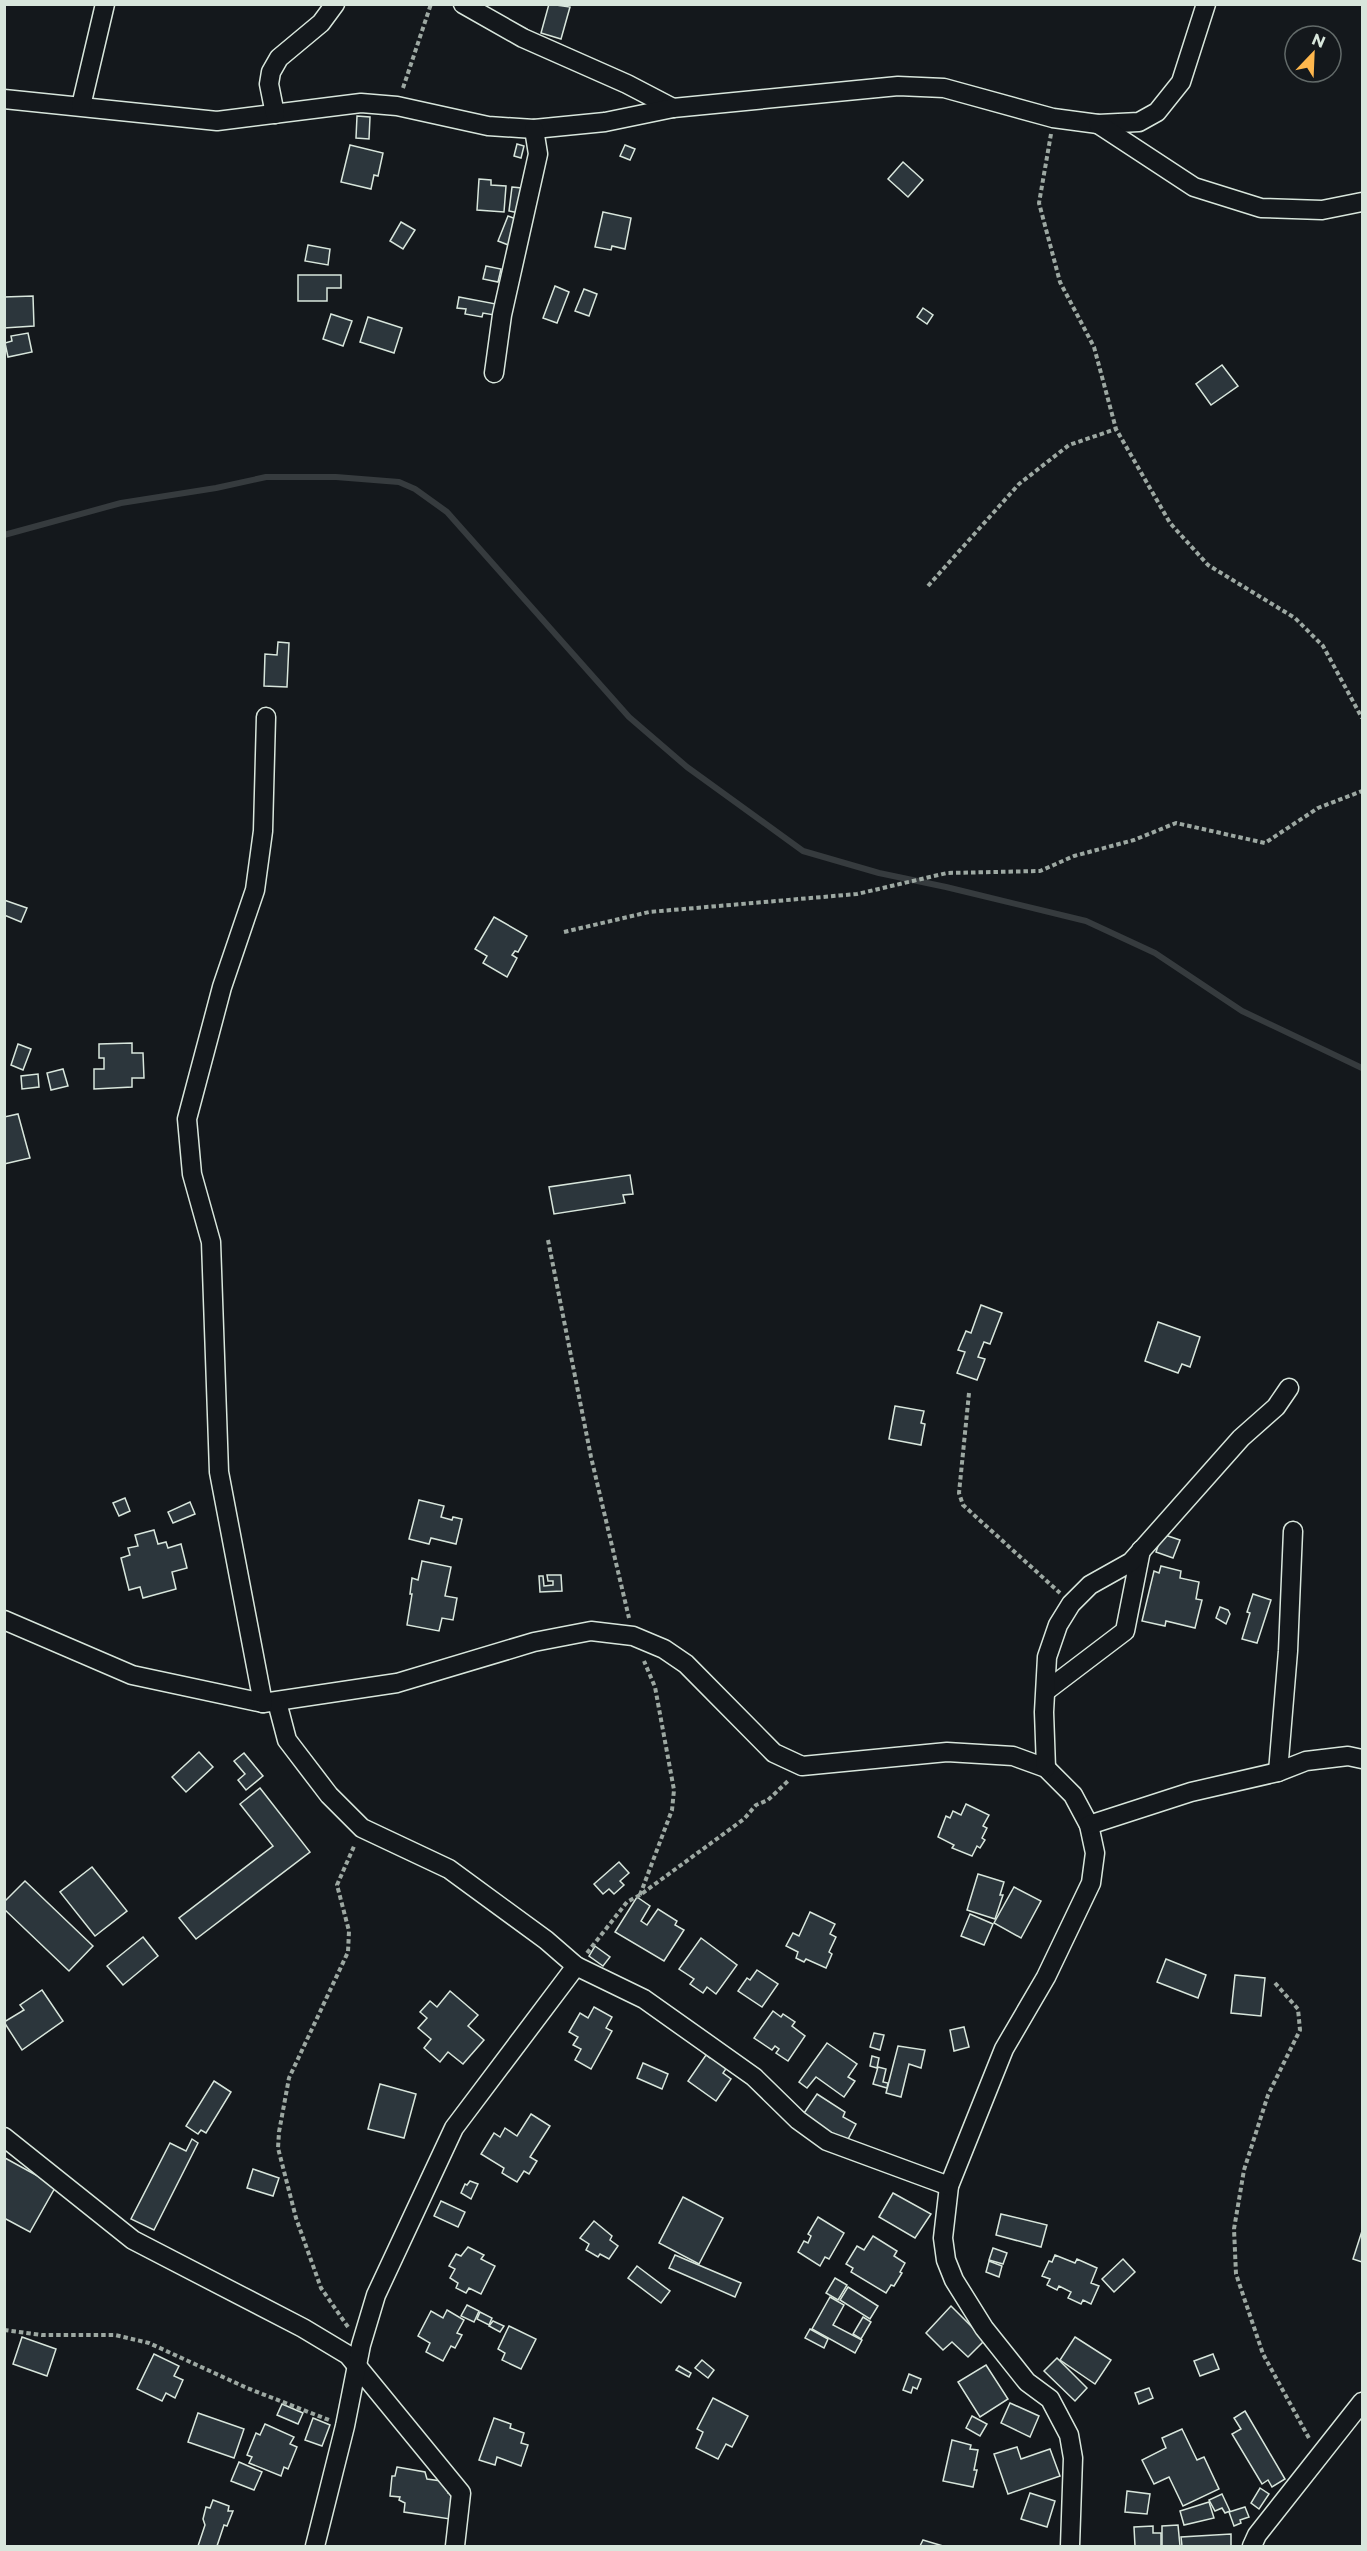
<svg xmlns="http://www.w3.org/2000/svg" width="1367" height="2551" font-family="Montserrat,sans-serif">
<rect width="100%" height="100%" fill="#14181c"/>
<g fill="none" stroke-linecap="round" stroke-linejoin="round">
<polyline stroke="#363b3e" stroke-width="6" points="4,535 121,503 216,488 266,477 336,477 399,482 415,489 447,512 629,717 687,767 803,851 879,873 946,887 1086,921 1155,953 1242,1011 1362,1068"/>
</g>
<g fill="#2c363c" stroke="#d8e6dc" stroke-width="1.5">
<polygon points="549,4 570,7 561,39 541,33"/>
<polygon points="357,116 370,117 369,139 356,138"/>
<polygon points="517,144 524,146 521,158 514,156"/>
<polygon points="350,145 383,153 378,176 374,175 371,189 341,182"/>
<polygon points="625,145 635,149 630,160 620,156"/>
<polygon points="903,162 923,180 908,197 888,179"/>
<polygon points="479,179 491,180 491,185 506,186 504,212 477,210"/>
<polygon points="512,187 522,188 519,213 509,211"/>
<polygon points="603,212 631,218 625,249 612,246 611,250 595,247"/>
<polygon points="508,216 521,221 511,246 498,241"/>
<polygon points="401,222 415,230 403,249 390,241"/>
<polygon points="308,245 330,249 328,265 305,261"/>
<polygon points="486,266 501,269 498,282 483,279"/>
<polygon points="298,275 341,275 341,288 327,288 327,301 298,301"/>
<polygon points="555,286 569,292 557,323 543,318"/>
<polygon points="584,289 597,294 589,316 575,311"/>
<polygon points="33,296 34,326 4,328 4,297"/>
<polygon points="459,297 496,304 494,315 483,313 482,317 465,314 466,309 457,308"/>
<polygon points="923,308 933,315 927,324 917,317"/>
<polygon points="331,314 352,321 343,346 323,339"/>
<polygon points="368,317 402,328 394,353 360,342"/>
<polygon points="28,333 32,352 8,357 5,343 12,341 11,336"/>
<polygon points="1222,365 1238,386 1211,405 1196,384"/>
<polygon points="278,642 289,643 287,687 264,686 265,654 277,655"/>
<polygon points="4,900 27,908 21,922 4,915"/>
<polygon points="494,917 527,936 518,952 515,951 512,955 517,958 507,977 483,963 487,956 475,949"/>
<polygon points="132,1043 132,1053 143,1053 144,1078 132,1078 132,1087 94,1089 94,1069 104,1069 104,1058 99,1058 99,1044"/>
<polygon points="18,1044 31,1049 23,1070 11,1065"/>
<polygon points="63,1069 68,1086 51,1090 47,1073"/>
<polygon points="38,1074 39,1087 22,1089 21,1076"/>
<polygon points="18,1114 30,1158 4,1164 4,1117"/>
<polygon points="630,1175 633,1194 623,1195 625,1203 554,1214 549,1187"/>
<polygon points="981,1305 1002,1313 990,1344 984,1342 978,1357 985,1359 977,1380 957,1373 965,1352 958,1350 966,1331 971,1333"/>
<polygon points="1158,1322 1200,1337 1190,1367 1182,1364 1178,1373 1145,1361"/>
<polygon points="895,1406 924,1411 921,1423 925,1424 921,1445 889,1439"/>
<polygon points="125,1498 130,1511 119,1516 113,1503"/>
<polygon points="419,1500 444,1506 441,1517 452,1520 453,1517 462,1519 456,1544 431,1538 429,1544 409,1539"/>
<polygon points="190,1502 195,1514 173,1523 168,1512"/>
<polygon points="154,1530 158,1544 166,1542 168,1548 181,1544 187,1568 172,1572 176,1589 143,1598 140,1587 129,1590 121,1558 130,1555 128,1548 138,1546 135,1535"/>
<polygon points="1162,1534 1180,1540 1173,1558 1156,1552"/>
<polygon points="422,1561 451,1567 445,1596 457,1598 453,1620 442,1618 439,1631 407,1625 412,1594 410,1594 412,1578 418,1580"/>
<polygon points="1161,1566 1181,1571 1180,1578 1199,1582 1196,1599 1202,1600 1195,1628 1166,1621 1165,1626 1142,1621 1154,1571 1159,1573"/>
<polygon points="547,1575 561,1575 562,1591 540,1592 539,1576 543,1576 544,1586 553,1585 553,1581 548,1581"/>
<polygon points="1253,1594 1271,1600 1257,1643 1242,1639 1250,1613 1247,1612"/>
<polygon points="1220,1607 1228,1610 1230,1614 1226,1624 1216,1618"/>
<polygon points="199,1752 213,1767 186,1792 172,1777"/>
<polygon points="244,1753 263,1776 246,1790 238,1780 245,1774 234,1761"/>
<polygon points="260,1788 310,1852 196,1939 179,1918 273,1846 240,1804"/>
<polygon points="966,1804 989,1815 983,1826 987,1828 982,1838 985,1840 980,1848 977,1846 972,1856 952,1848 954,1845 938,1837 946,1816 950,1818 953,1811 961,1815"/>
<polygon points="619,1862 629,1873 620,1881 624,1885 614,1894 609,1889 603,1894 594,1884"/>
<polygon points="92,1867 127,1911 95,1936 60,1892"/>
<polygon points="978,1874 1004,1882 1000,1895 1003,1895 995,1919 967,1910"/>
<polygon points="25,1881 93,1946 69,1971 4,1909 4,1902"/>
<polygon points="1014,1887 1041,1901 1021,1938 994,1923"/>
<polygon points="637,1897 650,1906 641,1921 647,1925 658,1909 677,1921 675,1925 684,1930 664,1961 615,1932"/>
<polygon points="810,1912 835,1924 830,1934 836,1937 829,1952 832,1954 826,1968 806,1959 804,1962 796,1958 798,1952 786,1946 793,1933 799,1936"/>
<polygon points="970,1914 993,1924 984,1945 961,1936"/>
<polygon points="143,1937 158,1956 123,1985 107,1966"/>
<polygon points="701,1938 737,1965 716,1994 707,1987 703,1993 690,1984 694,1979 679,1969"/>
<polygon points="595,1946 610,1957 603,1966 589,1956"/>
<polygon points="1166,1959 1206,1975 1198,1998 1157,1982"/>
<polygon points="757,1970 778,1984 762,2007 738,1991 747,1978 750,1980"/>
<polygon points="1235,1975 1265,1978 1261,2016 1231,2013"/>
<polygon points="42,1990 63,2021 22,2050 4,2022 24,2010 20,2005"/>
<polygon points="450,1991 478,2015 468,2026 484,2040 463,2064 448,2052 440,2062 424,2048 431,2039 418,2028 427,2018 420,2012 430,2001 437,2007"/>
<polygon points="594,2007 612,2017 606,2028 612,2031 591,2069 575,2060 581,2049 573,2045 578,2037 569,2032 580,2013 588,2018"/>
<polygon points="773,2011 781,2017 783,2014 795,2022 792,2026 805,2036 788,2061 776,2053 779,2049 775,2046 772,2050 754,2038"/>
<polygon points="964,2027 969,2047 954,2051 950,2030"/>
<polygon points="874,2033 884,2035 880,2050 870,2047"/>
<polygon points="827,2043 857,2064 848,2077 855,2081 844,2097 816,2077 807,2088 799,2082"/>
<polygon points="898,2046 925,2050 921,2068 909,2064 901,2097 886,2093"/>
<polygon points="714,2052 730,2063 723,2073 731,2079 716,2101 688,2081 706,2055 710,2058"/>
<polygon points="872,2056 879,2058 877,2068 870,2066"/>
<polygon points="643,2063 668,2074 662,2089 637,2078"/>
<polygon points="878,2067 886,2069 883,2082 888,2083 887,2088 873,2084"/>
<polygon points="214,2081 231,2092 206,2133 201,2130 198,2134 186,2126"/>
<polygon points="380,2084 416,2094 404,2138 368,2129"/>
<polygon points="817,2094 845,2112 843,2117 856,2124 846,2143 802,2116"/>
<polygon points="531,2114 550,2126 530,2157 537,2161 529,2174 524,2171 517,2182 502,2173 504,2168 481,2154 494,2133 500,2137 505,2128 517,2136"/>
<polygon points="192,2139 198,2143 154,2230 131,2219 170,2143 186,2151"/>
<polygon points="5,2158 56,2186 30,2232 4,2218"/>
<polygon points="253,2169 279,2178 273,2196 247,2188"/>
<polygon points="470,2181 478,2184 471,2199 461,2193 465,2184 467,2185"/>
<polygon points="893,2193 931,2214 915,2238 879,2217"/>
<polygon points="683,2197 723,2218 699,2264 659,2243"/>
<polygon points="441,2201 465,2212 458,2227 434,2216"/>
<polygon points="1001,2214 1047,2225 1041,2247 996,2235"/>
<polygon points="818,2217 844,2233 829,2259 825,2257 820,2266 798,2252 804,2241 808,2243 811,2236 808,2234"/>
<polygon points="594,2221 612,2236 610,2240 618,2246 609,2259 600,2254 598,2257 586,2250 589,2244 580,2238"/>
<polygon points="1362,2231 1362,2262 1353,2259"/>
<polygon points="873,2236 897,2251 894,2256 905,2263 900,2272 902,2273 894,2286 891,2285 886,2293 851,2272 853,2268 846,2264 857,2246 864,2250"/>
<polygon points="468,2247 484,2255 481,2259 495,2266 481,2294 469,2288 466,2293 456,2288 458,2283 450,2278 455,2269 449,2266 456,2254 461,2256"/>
<polygon points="993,2248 1007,2253 1003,2264 989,2260"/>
<polygon points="675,2255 741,2283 735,2297 669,2268"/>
<polygon points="1055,2255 1075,2263 1077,2259 1097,2268 1091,2283 1099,2286 1091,2304 1083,2300 1081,2304 1068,2298 1071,2292 1059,2286 1057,2290 1047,2285 1050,2279 1042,2276 1049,2261 1052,2262"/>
<polygon points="1123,2259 1135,2272 1114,2292 1102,2279"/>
<polygon points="989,2261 1002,2266 999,2277 986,2272"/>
<polygon points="637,2266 670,2291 661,2303 628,2278"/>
<polygon points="835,2278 847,2285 838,2300 826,2293"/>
<polygon points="848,2287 878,2306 870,2319 840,2300"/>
<polygon points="830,2297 844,2305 833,2325 862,2340 855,2353 812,2329"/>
<polygon points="467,2305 479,2311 474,2322 461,2316"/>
<polygon points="951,2306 985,2340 968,2357 952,2342 943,2350 926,2333"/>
<polygon points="447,2310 464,2320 457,2333 462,2335 455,2348 451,2346 443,2361 426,2352 430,2343 418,2336 431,2311 443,2318"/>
<polygon points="480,2312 492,2318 489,2325 477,2319"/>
<polygon points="863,2317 871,2322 861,2339 853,2334"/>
<polygon points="493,2321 504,2326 500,2332 489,2326"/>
<polygon points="509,2326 536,2339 521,2369 502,2360 505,2353 498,2349"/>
<polygon points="810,2329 828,2339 824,2348 805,2338"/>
<polygon points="22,2337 56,2349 47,2376 13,2364"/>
<polygon points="1075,2337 1111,2360 1095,2384 1060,2360"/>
<polygon points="154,2354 179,2366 174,2376 183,2380 175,2398 166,2393 162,2401 137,2389"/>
<polygon points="1213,2354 1219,2369 1200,2376 1194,2361"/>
<polygon points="1057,2358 1087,2388 1075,2401 1044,2371"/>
<polygon points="702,2360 714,2370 708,2378 695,2368"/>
<polygon points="986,2365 1008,2399 980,2417 958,2382"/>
<polygon points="679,2366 691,2373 689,2377 676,2370"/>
<polygon points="909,2374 921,2379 917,2389 913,2387 911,2393 903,2390"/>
<polygon points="1149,2388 1153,2398 1139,2404 1135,2393"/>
<polygon points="713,2398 748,2416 732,2447 726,2444 718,2459 696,2448 703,2432 697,2429"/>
<polygon points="1010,2403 1039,2416 1030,2437 1001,2423"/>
<polygon points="282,2404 303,2413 298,2424 277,2415"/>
<polygon points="1245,2411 1285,2479 1272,2487 1268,2480 1262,2484 1232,2434 1241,2429 1234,2418"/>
<polygon points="198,2413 244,2429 234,2458 188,2442"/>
<polygon points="972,2416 987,2424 980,2436 966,2428"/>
<polygon points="313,2418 330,2425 322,2446 305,2440"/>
<polygon points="494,2418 511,2424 510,2428 524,2433 521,2443 528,2445 521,2466 497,2457 495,2465 479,2460"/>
<polygon points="265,2424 294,2437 290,2444 297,2447 288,2469 284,2467 281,2476 249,2463 252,2457 247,2455 256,2433 260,2435"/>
<polygon points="1182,2429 1197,2460 1204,2457 1219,2489 1183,2506 1169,2477 1154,2484 1142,2460 1166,2448 1162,2438"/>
<polygon points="952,2440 971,2445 970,2449 978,2450 974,2470 977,2470 973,2487 943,2481"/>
<polygon points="1017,2447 1021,2459 1050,2449 1060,2476 1008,2494 994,2454"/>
<polygon points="239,2462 262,2472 254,2490 231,2481"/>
<polygon points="397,2467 425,2472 427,2479 449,2482 448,2493 452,2494 450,2519 404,2512 405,2503 399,2500 400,2497 390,2496 392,2476 395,2476"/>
<polygon points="1260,2488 1269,2494 1259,2509 1251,2503"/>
<polygon points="1127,2491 1150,2494 1147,2514 1125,2512"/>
<polygon points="1030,2493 1055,2501 1047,2527 1021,2519"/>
<polygon points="1222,2494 1230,2511 1225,2513 1222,2508 1215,2511 1209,2500"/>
<polygon points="213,2500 229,2506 228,2511 233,2511 227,2526 224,2525 217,2546 198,2546 205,2525 203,2519 206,2507 210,2508"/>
<polygon points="1209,2502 1214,2518 1184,2525 1180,2511"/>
<polygon points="1245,2507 1249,2517 1240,2520 1241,2523 1234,2526 1229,2512"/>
<polygon points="1178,2525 1180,2546 1162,2546 1162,2526"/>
<polygon points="1153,2526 1153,2533 1161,2533 1161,2546 1135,2546 1134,2527"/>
<polygon points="1231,2534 1231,2546 1182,2546 1181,2537"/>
<polygon points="923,2540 943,2546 920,2546"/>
</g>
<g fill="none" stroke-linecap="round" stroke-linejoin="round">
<g stroke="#d8e6dc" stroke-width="21">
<g id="minor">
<polyline points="463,4 523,38 627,84 673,108"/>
<polyline points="4,99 217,121 361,103 397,106 488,126 534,129 605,122 673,108 898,86 944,88 1053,118 1098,124 1139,122 1157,112 1181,82 1206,4"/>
<polyline points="81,106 105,4"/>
<polyline points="275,114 269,84 271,72 279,58 321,23 335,4"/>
<polyline points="1098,124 1194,187 1261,208 1322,210 1362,202"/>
<polyline points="494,373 502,315 538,154 534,129"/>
<polyline points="4,1620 132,1675 263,1703 397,1683 534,1642 591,1631 633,1636 664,1649 686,1664 774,1753 802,1766 947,1752 1013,1756 1046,1768 1073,1795 1089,1825 1095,1853 1091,1883 1046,1977 1004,2049 949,2186 943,2238 946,2260 954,2280 984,2328 1027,2382 1050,2399 1069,2435 1073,2458 1070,2546"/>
<polyline points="1046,1691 1125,1631 1141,1550"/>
<polyline points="277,1702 287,1740 329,1795 362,1828 449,1869 546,1940 576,1966 644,1999 754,2077 798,2120 827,2141 949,2186"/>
<polyline points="263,1703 219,1472 211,1242 192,1174 187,1119 222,987 255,890 263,831 266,717"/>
<polyline points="1046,1768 1044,1712 1047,1657 1058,1625 1071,1604 1090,1585 1131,1562 1241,1438 1276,1407 1289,1388"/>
<polyline points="1278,1772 1288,1651 1293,1531"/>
<polyline points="1089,1825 1191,1792 1278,1772 1306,1761 1348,1756 1362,1759"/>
<polyline points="4,2137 133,2240 303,2328 348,2355 461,2493 455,2546"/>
<polyline points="315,2546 345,2426 361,2345 376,2295 454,2128 576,1966"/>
<polyline points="1252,2546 1257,2535 1362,2402"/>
</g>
</g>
<g stroke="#9da8a2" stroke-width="4" stroke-dasharray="4.5 3" stroke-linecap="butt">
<polyline points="403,88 431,4"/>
<polyline points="1051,134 1039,203 1060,282 1094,347 1116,429 1170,523 1208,565 1295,618 1323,646 1362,718"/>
<polyline points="928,586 1019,484 1069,445 1116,429"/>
<polyline points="564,932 649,912 857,894 947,873 1040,871 1074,856 1134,840 1176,823 1265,843 1318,808 1362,791"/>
<polyline points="548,1240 591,1457 629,1618"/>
<polyline points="969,1393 959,1493 963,1505 1060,1593"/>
<polyline points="640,1895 672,1810 674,1790 655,1687 644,1661"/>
<polyline points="587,1953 627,1902 640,1895 744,1819 756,1805 768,1800 789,1780"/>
<polyline points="1275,1983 1298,2009 1300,2030 1268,2095 1244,2170 1234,2229 1236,2274 1263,2354 1310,2440"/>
<polyline points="348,2327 321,2288 296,2218 278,2148 279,2132 289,2078 348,1952 349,1931 337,1885 355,1844"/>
<polyline points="4,2330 42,2335 115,2335 149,2343 247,2388 329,2420"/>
</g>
<use href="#minor" stroke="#14181c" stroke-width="18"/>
</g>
<rect width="1367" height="2551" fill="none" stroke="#d8e6dc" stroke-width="12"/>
<g transform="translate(1313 54) rotate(23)"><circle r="28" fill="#14181c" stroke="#626a69" stroke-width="1.5"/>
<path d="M0-4.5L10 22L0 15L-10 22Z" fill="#ffb74d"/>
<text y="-9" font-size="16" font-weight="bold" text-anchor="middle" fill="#d8e6dc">N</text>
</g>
</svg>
